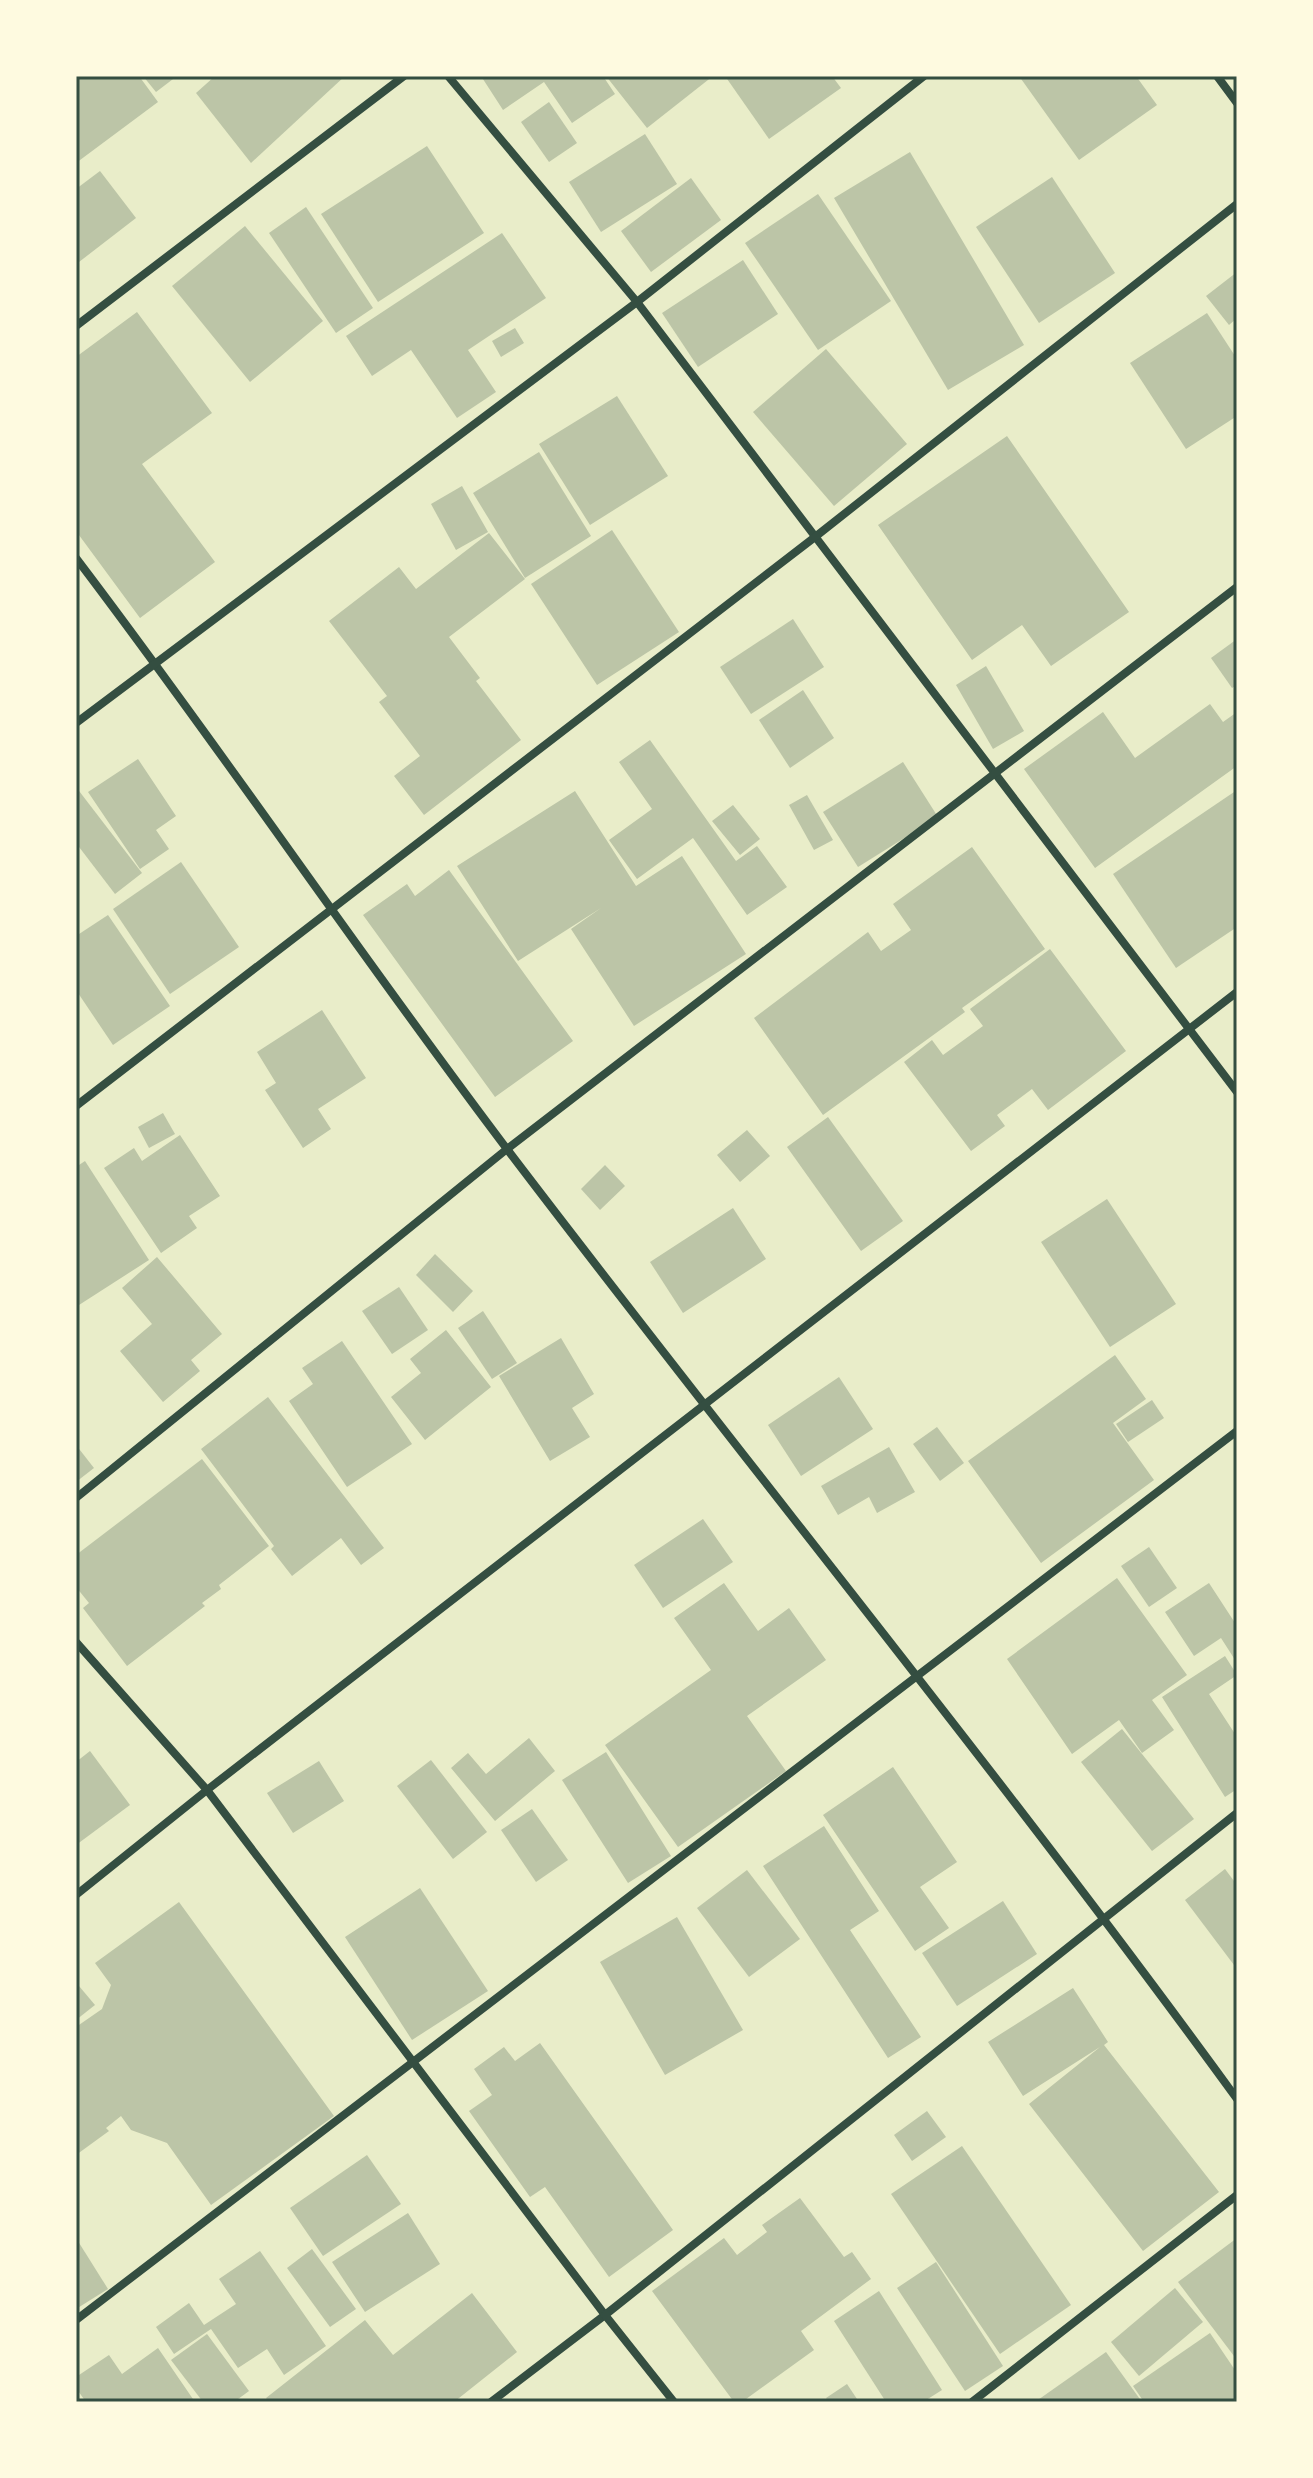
<svg xmlns="http://www.w3.org/2000/svg" width="1313" height="2478" font-family="'Crimson Pro',serif">
<rect width="100%" height="100%" fill="#e9edc9"/>
<g fill="#bcc5a7">
<polygon points="76,76 139,76 158,102 76,163"/>
<polygon points="143,76 177,76 156,92"/>
<polygon points="215,76 345,76 251,163 196,93"/>
<polygon points="481,76 603,76 615,94 572,123 544,82 503,110"/>
<polygon points="606,76 713,76 647,128"/>
<polygon points="725,76 832,76 841,88 769,139"/>
<polygon points="1019,76 1136,76 1157,105 1079,160"/>
<polygon points="549,102 577,143 549,162 521,122"/>
<polygon points="645,134 677,184 601,232 569,182"/>
<polygon points="427,146 484,233 378,302 321,214"/>
<polygon points="910,152 1024,345 948,390 834,198"/>
<polygon points="100,171 136,218 79,262 76,189"/>
<polygon points="1052,177 1115,273 1039,323 976,227"/>
<polygon points="691,178 721,220 651,272 621,231"/>
<polygon points="818,194 891,301 818,350 745,243"/>
<polygon points="306,207 373,308 336,333 269,233"/>
<polygon points="245,226 323,321 250,382 172,286"/>
<polygon points="502,233 546,298 468,350 496,392 457,418 411,350 372,376 346,336"/>
<polygon points="743,260 778,314 698,367 662,313"/>
<polygon points="1237,272 1237,318 1229,325 1206,296"/>
<polygon points="137,312 212,413 142,464 215,562 140,618 76,531 76,357"/>
<polygon points="1207,313 1237,359 1237,416 1186,449 1130,363"/>
<polygon points="515,328 524,343 501,357 492,341"/>
<polygon points="826,349 907,444 834,506 753,412"/>
<polygon points="617,396 668,476 590,525 539,444"/>
<polygon points="1007,436 1129,612 1051,666 1022,625 972,660 878,525"/>
<polygon points="539,452 591,536 525,578 473,493"/>
<polygon points="462,486 488,532 456,550 431,504"/>
<polygon points="612,530 679,632 597,685 531,584"/>
<polygon points="489,533 525,579 449,637 480,678 476,681 521,740 424,815 394,776 420,756 379,702 387,696 329,621 399,567 416,589"/>
<polygon points="793,619 824,667 751,714 720,667"/>
<polygon points="1237,639 1237,685 1232,688 1211,658"/>
<polygon points="986,666 1024,731 993,749 956,685"/>
<polygon points="803,690 834,738 790,768 759,720"/>
<polygon points="1210,704 1223,722 1237,712 1237,766 1095,868 1024,769 1103,712 1135,758"/>
<polygon points="650,740 736,861 757,846 787,887 747,915 693,838 637,879 609,840 652,809 619,762"/>
<polygon points="138,759 176,816 156,830 169,849 140,869 88,792"/>
<polygon points="903,762 938,817 858,867 823,812"/>
<polygon points="76,787 142,873 115,894 76,843"/>
<polygon points="1237,790 1237,927 1176,968 1113,874"/>
<polygon points="575,791 636,886 682,856 746,954 634,1026 571,929 601,908 518,961 457,866"/>
<polygon points="807,795 833,840 814,850 789,805"/>
<polygon points="733,805 760,839 740,855 712,821"/>
<polygon points="972,847 1045,949 962,1008 965,1012 823,1115 754,1018 868,932 881,951 911,930 893,904"/>
<polygon points="181,862 239,947 170,994 113,909"/>
<polygon points="449,870 573,1041 495,1097 363,915 407,884 415,896"/>
<polygon points="108,915 170,1006 113,1045 76,990 76,936"/>
<polygon points="1050,949 1126,1051 1048,1110 1032,1089 997,1115 1005,1126 971,1151 904,1062 932,1040 943,1055 983,1026 970,1009"/>
<polygon points="322,1010 366,1078 318,1109 331,1129 303,1148 265,1090 276,1083 257,1052"/>
<polygon points="163,1113 175,1134 149,1148 138,1127"/>
<polygon points="828,1117 903,1221 861,1251 787,1147"/>
<polygon points="747,1130 770,1156 740,1182 717,1155"/>
<polygon points="180,1135 220,1196 189,1216 197,1228 161,1253 104,1168 134,1148 142,1161"/>
<polygon points="85,1161 149,1260 79,1305 76,1300 76,1167"/>
<polygon points="605,1165 625,1186 600,1210 581,1189"/>
<polygon points="1107,1199 1176,1304 1110,1347 1041,1242"/>
<polygon points="733,1208 766,1259 683,1313 650,1262"/>
<polygon points="435,1254 473,1291 453,1312 416,1275"/>
<polygon points="157,1257 222,1334 191,1360 200,1371 163,1402 120,1351 152,1324 122,1288"/>
<polygon points="399,1287 428,1330 392,1354 362,1311"/>
<polygon points="483,1311 517,1363 492,1379 458,1328"/>
<polygon points="446,1330 491,1387 425,1440 391,1397 421,1373 410,1359"/>
<polygon points="561,1338 594,1394 572,1408 590,1437 550,1461 499,1376"/>
<polygon points="342,1341 412,1444 347,1487 289,1401 313,1384 302,1368"/>
<polygon points="1115,1355 1146,1399 1113,1423 1154,1480 1041,1563 968,1461"/>
<polygon points="839,1377 873,1429 801,1476 768,1425"/>
<polygon points="268,1397 384,1548 361,1565 341,1538 292,1576 271,1549 274,1546 201,1449"/>
<polygon points="1152,1400 1164,1418 1128,1442 1116,1424"/>
<polygon points="937,1427 964,1463 940,1481 913,1444"/>
<polygon points="76,1445 94,1468 76,1482"/>
<polygon points="889,1447 915,1492 877,1513 869,1497 838,1515 821,1486"/>
<polygon points="202,1459 269,1546 219,1585 221,1589 202,1603 205,1606 127,1666 83,1608 89,1603 76,1587 76,1555"/>
<polygon points="703,1519 733,1562 663,1608 634,1565"/>
<polygon points="1149,1547 1177,1588 1149,1607 1121,1566"/>
<polygon points="1117,1578 1187,1675 1152,1700 1174,1730 1142,1753 1119,1720 1072,1754 1007,1659"/>
<polygon points="724,1583 758,1631 789,1608 826,1660 747,1716 786,1771 678,1847 605,1745 711,1670 674,1618"/>
<polygon points="1209,1583 1237,1626 1237,1663 1221,1638 1194,1656 1165,1612"/>
<polygon points="1225,1656 1237,1675 1209,1694 1237,1737 1237,1789 1225,1797 1162,1697"/>
<polygon points="1122,1729 1194,1819 1152,1851 1081,1762"/>
<polygon points="529,1738 555,1771 495,1821 451,1768 468,1753 486,1774"/>
<polygon points="90,1751 130,1805 76,1845 76,1762"/>
<polygon points="606,1752 671,1856 628,1883 562,1780"/>
<polygon points="431,1760 487,1832 453,1859 397,1786"/>
<polygon points="319,1761 344,1801 293,1833 267,1793"/>
<polygon points="893,1767 957,1862 920,1887 949,1928 915,1951 823,1815"/>
<polygon points="532,1809 568,1860 536,1882 501,1830"/>
<polygon points="824,1826 879,1911 850,1930 921,2037 888,2058 763,1866"/>
<polygon points="1225,1869 1237,1885 1237,1969 1185,1900"/>
<polygon points="747,1870 800,1939 749,1977 697,1908"/>
<polygon points="420,1888 488,1991 412,2040 345,1937"/>
<polygon points="1003,1901 1037,1954 957,2006 922,1953"/>
<polygon points="179,1902 334,2116 211,2205 167,2143 131,2130 121,2116 106,2128 109,2131 76,2155 76,2027 102,2009 111,1985 95,1963"/>
<polygon points="677,1917 743,2030 665,2075 600,1962"/>
<polygon points="79,1986 95,2005 76,2020 76,1988"/>
<polygon points="1073,1988 1108,2042 1104,2045 1219,2192 1143,2251 1029,2104 1100,2047 1023,2096 988,2042"/>
<polygon points="540,2043 673,2230 609,2277 545,2187 530,2197 469,2111 492,2095 474,2069 504,2047 515,2061"/>
<polygon points="927,2111 946,2137 912,2161 894,2135"/>
<polygon points="962,2146 1071,2305 1000,2354 891,2194"/>
<polygon points="367,2155 401,2204 323,2256 290,2208"/>
<polygon points="800,2198 844,2257 852,2252 871,2279 801,2331 814,2350 742,2402 734,2402 652,2291 724,2238 737,2255 767,2232 762,2225"/>
<polygon points="408,2213 440,2264 365,2312 332,2262"/>
<polygon points="76,2238 108,2289 76,2309"/>
<polygon points="1237,2238 1237,2360 1178,2282"/>
<polygon points="312,2249 356,2309 330,2327 287,2268"/>
<polygon points="260,2251 326,2346 284,2375 267,2349 238,2368 211,2329 174,2354 156,2327 189,2303 204,2325 236,2304 219,2279"/>
<polygon points="936,2262 1003,2366 965,2391 897,2288"/>
<polygon points="1175,2288 1203,2322 1139,2376 1111,2342"/>
<polygon points="879,2291 942,2390 923,2402 886,2402 834,2321"/>
<polygon points="472,2293 517,2352 454,2402 269,2402 266,2398 365,2320 393,2355"/>
<polygon points="1210,2333 1237,2373 1237,2402 1144,2402 1133,2386"/>
<polygon points="207,2334 249,2391 234,2402 203,2402 171,2360"/>
<polygon points="158,2348 195,2402 86,2402 76,2388 76,2377 109,2355 122,2374"/>
<polygon points="1106,2352 1142,2402 1035,2402"/>
<polygon points="847,2384 859,2402 829,2402 826,2398"/>
</g>
<g fill="none" stroke-linecap="round" stroke-linejoin="round">
<g stroke="#344e41" stroke-width="8">
<polyline points="448,76 637,302 1237,1092"/>
<polyline points="1217,76 1237,103"/>
<polyline points="76,326 404,76"/>
<path d="M 76,558 C 225,754 362,958 510,1153 C 751,1470 1003,1777 1237,2099"/>
<polyline points="76,723 637,302 924,76"/>
<polyline points="76,1106 815,537 1237,204"/>
<polyline points="76,1498 507,1149 1237,587"/>
<polyline points="76,1642 207,1790 605,2315 491,2402"/>
<polyline points="76,1895 207,1790 1237,992"/>
<polyline points="76,2320 1237,1431"/>
<polyline points="674,2402 605,2315 1237,1813"/>
<polyline points="972,2402 1237,2195"/>
</g>
</g>
<rect width="1313" height="2478" fill="none" stroke="#fefae0" stroke-width="156"/>
<rect x="78" y="78" width="1157" height="2322" fill="none" stroke="#344e41" stroke-width="3"/>
</svg>
